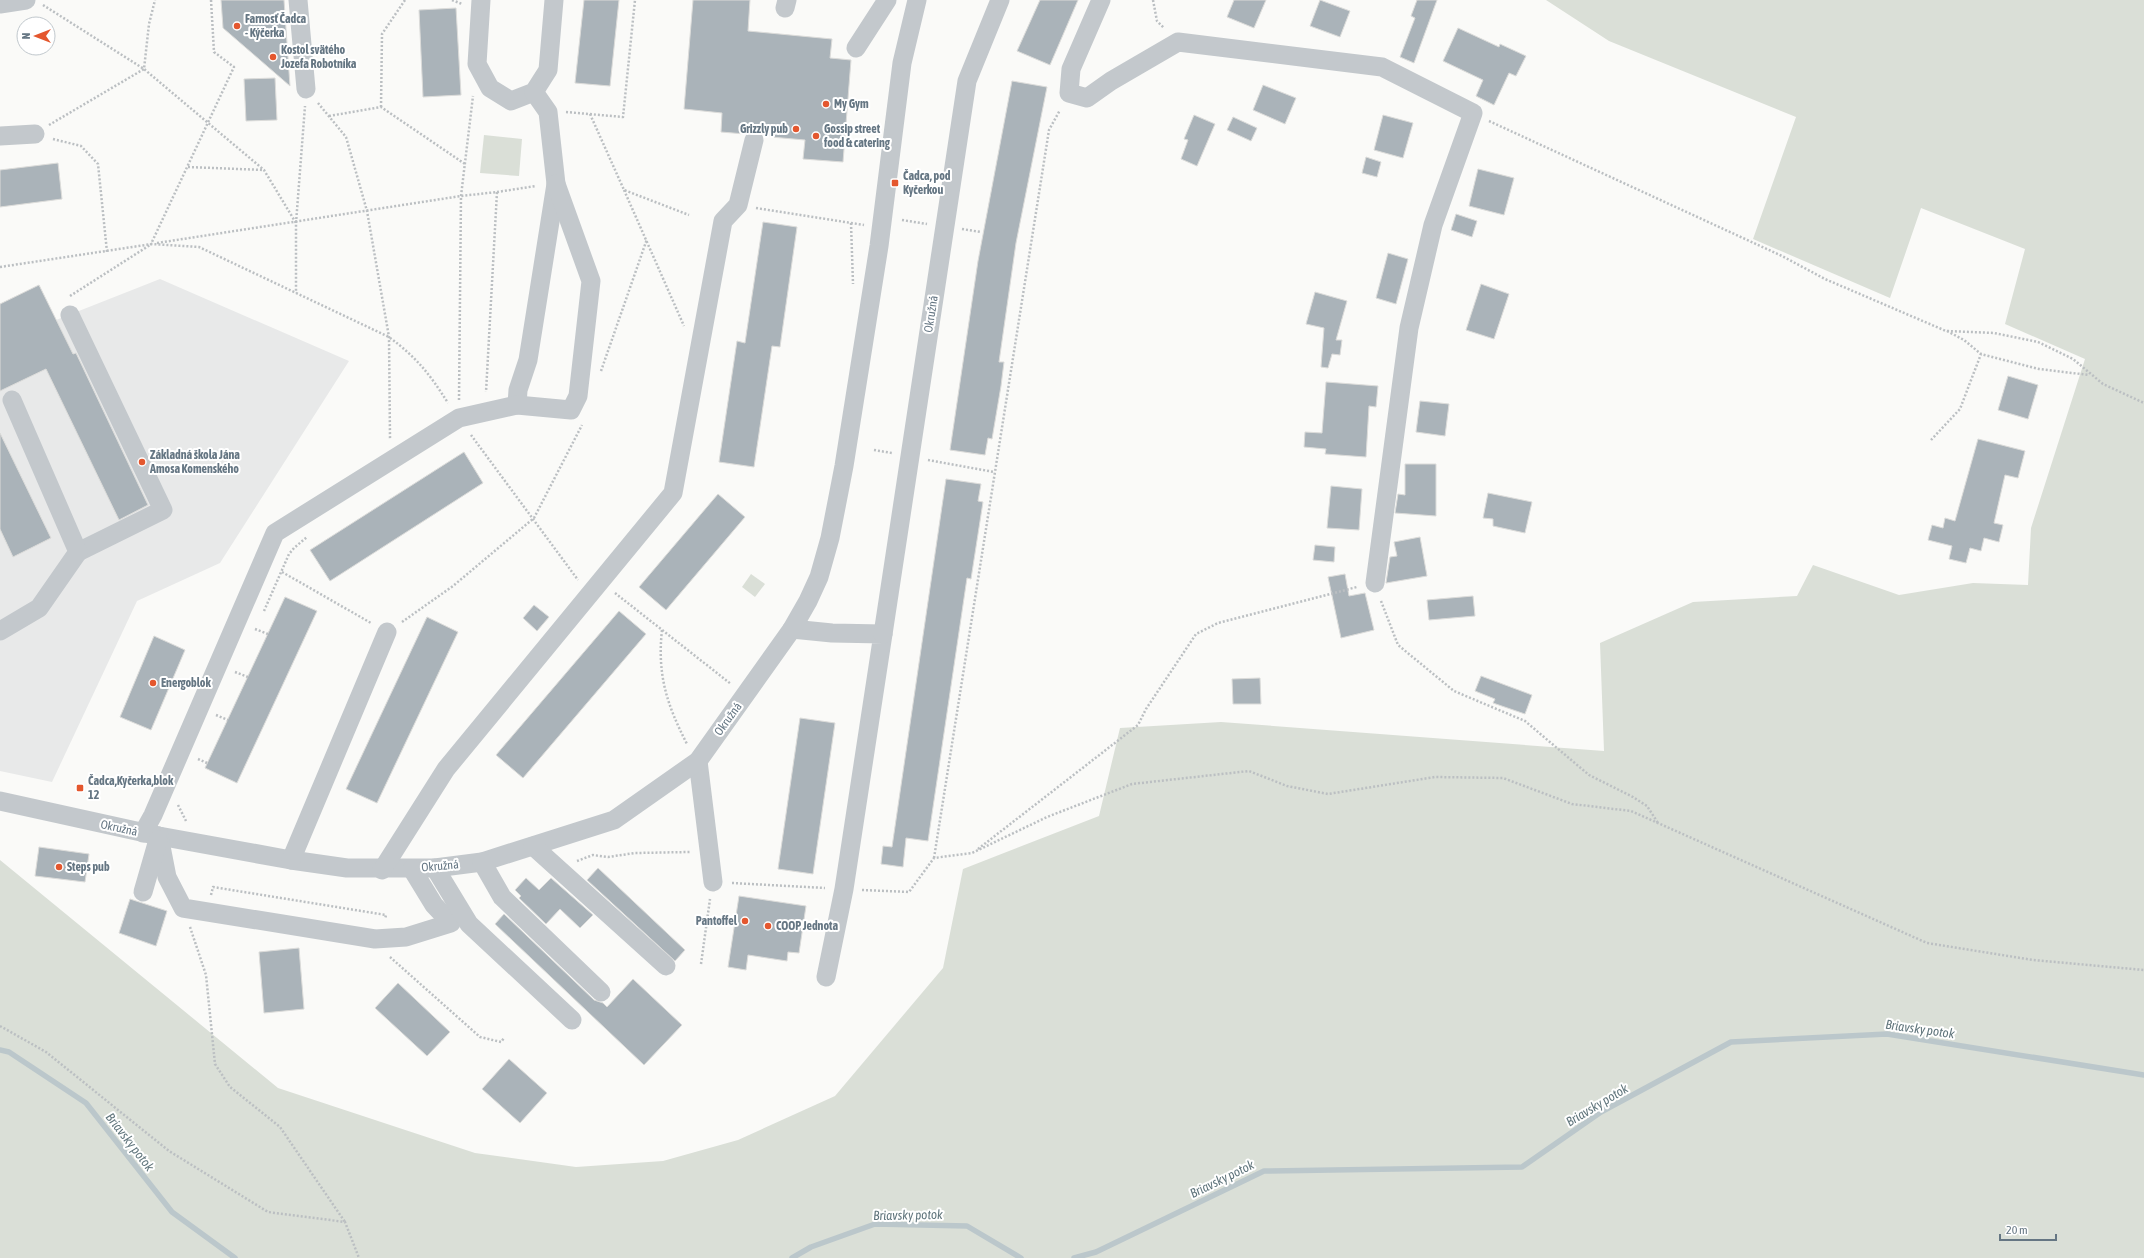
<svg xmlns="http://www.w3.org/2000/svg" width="2144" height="1258" font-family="'Asap Condensed',sans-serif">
<rect width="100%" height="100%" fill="#fafaf8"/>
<polygon fill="#e8e9e9" points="160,279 349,361 220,563 137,601 52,782 0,771 0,304 39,285 56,320"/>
<g fill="#dadfd7">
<polygon points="1546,0 2144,0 2144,1258 0,1258 0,860 278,1088 475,1153 576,1167 663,1161 738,1140 835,1096 943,968 963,869 1099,816 1120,728 1221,722 1604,751 1600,643 1693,602 1797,596 1813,565 1899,595 1973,583 2028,585 2031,528 2085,359 2005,324 2025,249 1921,208 1890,298 1753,239 1796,117 1609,41"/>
<polygon points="484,135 522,139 519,176 480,173"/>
<polygon points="751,574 765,584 755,597 742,587"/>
</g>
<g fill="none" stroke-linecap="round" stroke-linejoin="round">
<g stroke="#bbc7cb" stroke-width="5.5">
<polyline points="0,1050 9,1052 86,1103 172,1212 235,1258"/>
<polyline points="792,1258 811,1247 875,1224 967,1226 1021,1258"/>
<polyline points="1074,1258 1096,1252 1264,1171 1522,1167 1601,1112 1731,1042 1887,1034 2144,1075"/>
</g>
</g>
<g fill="#aab3b9" stroke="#dcdcda">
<polygon points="221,0 284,0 290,86 223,28"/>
<polygon points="584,0 619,0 610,86 575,83"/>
<polygon points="693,0 750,0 748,31 832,39 830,58 851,60 843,162 803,159 805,140 771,137 771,136 763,135 756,129 751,130 745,134 721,132 722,113 684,109"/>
<polygon points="1040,0 1078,0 1050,65 1017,51"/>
<polygon points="1234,0 1266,0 1254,28 1227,17"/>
<polygon points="1320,0 1350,11 1340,37 1310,26"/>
<polygon points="1417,0 1437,0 1414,63 1400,57 1415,18 1411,16"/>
<polygon points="456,8 461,95 423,97 419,10"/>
<polygon points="1458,28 1499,47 1500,44 1526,56 1516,76 1509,73 1494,105 1476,96 1483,80 1443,61"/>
<polygon points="275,78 277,120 246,121 244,79"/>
<polygon points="1012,81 1047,87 1016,243 999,362 1004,362 1001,386 992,439 988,438 985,455 950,450 978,261"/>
<polygon points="1263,85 1296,98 1285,124 1253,110"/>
<polygon points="1194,115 1215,124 1197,166 1181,159 1188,140 1184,139"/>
<polygon points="1383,115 1413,123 1403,158 1374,150"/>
<polygon points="1233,117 1257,128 1251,141 1227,130"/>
<polygon points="1366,157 1381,162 1377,177 1362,173"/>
<polygon points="58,163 62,199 0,207 0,170"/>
<polygon points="1478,169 1514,178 1504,215 1469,206"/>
<polygon points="1456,214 1477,221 1472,237 1451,230"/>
<polygon points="763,222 797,227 780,347 772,346 754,467 719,462 737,341 745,343"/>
<polygon points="1388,253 1408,259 1396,304 1376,298"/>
<polygon points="1481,284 1509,294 1494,339 1466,330"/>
<polygon points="39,285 73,354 76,353 148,505 119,520 46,369 0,391 0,304"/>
<polygon points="1315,292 1347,301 1336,340 1342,340 1340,355 1332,354 1328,368 1321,367 1324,328 1306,324"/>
<polygon points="2008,376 2038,385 2028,419 1998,410"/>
<polygon points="1326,382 1378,386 1376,407 1369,406 1366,457 1325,454 1326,449 1304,447 1305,432 1322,433"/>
<polygon points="1420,401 1449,404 1445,436 1416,432"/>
<polygon points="0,433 51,538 13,557 0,529"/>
<polygon points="1978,439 2025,451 2018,478 2005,475 1994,523 2003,525 1999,542 1984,538 1981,551 1970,548 1966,563 1949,559 1952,546 1928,540 1932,525 1943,528 1945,518 1955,521"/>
<polygon points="464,452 483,483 330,581 310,550"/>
<polygon points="1405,464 1436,464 1436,516 1395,513 1398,494 1405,495"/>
<polygon points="946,479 981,484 978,501 983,502 971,579 967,578 928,841 906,838 903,867 881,864 883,846 892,847"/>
<polygon points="1331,486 1362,489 1359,530 1327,528"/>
<polygon points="1488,493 1532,502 1525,533 1493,526 1493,519 1483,518"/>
<polygon points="718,494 745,517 666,610 639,587"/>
<polygon points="1420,537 1427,576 1386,583 1390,557 1397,556 1394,542"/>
<polygon points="1315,545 1335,547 1334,562 1313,560"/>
<polygon points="1345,574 1349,596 1365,593 1374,630 1341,638 1328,577"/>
<polygon points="1473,596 1475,616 1429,620 1427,600"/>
<polygon points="285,597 317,611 237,783 205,768"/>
<polygon points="534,605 549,617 537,631 523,618"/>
<polygon points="619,611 646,634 523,778 496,755"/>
<polygon points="427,617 458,632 377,803 346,789"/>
<polygon points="154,636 185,650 151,730 120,717"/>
<polygon points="1481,676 1532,695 1525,714 1493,703 1495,699 1475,691"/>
<polygon points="1260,678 1261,704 1233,704 1232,679"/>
<polygon points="800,718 835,723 813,874 778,869"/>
<polygon points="39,847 89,854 85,882 35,876"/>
<polygon points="598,868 685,950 675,961 587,880"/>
<polygon points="526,878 539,890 551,878 593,915 580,928 560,909 546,924 519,898 521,896 515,890"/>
<polygon points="739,896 806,906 799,953 788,952 787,961 748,955 746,970 728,967"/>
<polygon points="130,899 167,911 156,946 119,933"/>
<polygon points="504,914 594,1000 603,1003 607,1007 633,979 682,1025 644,1065 495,924"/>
<polygon points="299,948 304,1009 264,1013 259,952"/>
<polygon points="398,983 450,1032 427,1056 375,1008"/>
<polygon points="509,1059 547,1093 520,1123 482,1089"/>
</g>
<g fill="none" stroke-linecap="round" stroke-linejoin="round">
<g stroke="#bbbfc2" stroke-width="2.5" stroke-dasharray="2 2" stroke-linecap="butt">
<path d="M 211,0 L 214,52 L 234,67 L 151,244 L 199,247 L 389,337 C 417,358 429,373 448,403"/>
<polyline points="452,0 462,4"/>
<polyline points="1153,0 1157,21 1164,28"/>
<polyline points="43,5 144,69 264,170 296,223 296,293"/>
<polyline points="318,103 346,137 367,211 389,337 390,439"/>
<polyline points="381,107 382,34 405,0"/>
<polyline points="566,112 623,117 635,0"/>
<polyline points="590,114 624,190 689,215"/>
<polyline points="329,116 381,107 465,164"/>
<polyline points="1489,121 1782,256 1825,279 1946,331 1994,333 2038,342 2073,359 2103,384 2144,403"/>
<polyline points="49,125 144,69 149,24 155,0"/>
<polyline points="53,139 81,146 98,164 107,252"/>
<polyline points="188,167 264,170"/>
<polyline points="624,190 684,326"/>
<polyline points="497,192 536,186"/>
<polyline points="756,208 864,225"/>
<polyline points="902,220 927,224"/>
<polyline points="296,223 305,106"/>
<polyline points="851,223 853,284"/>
<polyline points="962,229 981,232"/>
<polyline points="157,243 461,196 497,192 486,392"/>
<polyline points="0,267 152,244"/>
<polyline points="70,296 150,245"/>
<polyline points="1947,331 1964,340 1981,354"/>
<polyline points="601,371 647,239"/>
<polyline points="459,400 461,196 473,96"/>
<polyline points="471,435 578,580"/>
<polyline points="1931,440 1960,409 1981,354 2039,369 2089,375"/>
<polyline points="874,450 892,453"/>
<polyline points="928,460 994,472"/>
<polyline points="282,572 371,623"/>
<polyline points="615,593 731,684"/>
<polyline points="1381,601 1398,645 1454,691 1525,721 1589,775 1633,797 1647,806 1658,823"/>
<polyline points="264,611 289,554 294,548 307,537"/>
<polyline points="402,622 453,586 534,518 582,425"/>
<polyline points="255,629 268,634"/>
<path d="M 662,630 C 657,675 667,705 687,744"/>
<polyline points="235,672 248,677"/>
<polyline points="216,715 228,720"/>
<polyline points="198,759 207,763"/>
<polyline points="178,805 186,821"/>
<polyline points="978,849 1138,725 1146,709 1196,634 1218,623 1357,587"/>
<polyline points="934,858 1049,130 1060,110"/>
<polyline points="577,861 593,855 608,857 635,853 690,852"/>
<polyline points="732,883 825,888"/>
<polyline points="862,890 909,892 934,858 972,853 1047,817 1132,784 1249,771 1287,786 1328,794 1435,777 1503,778 1572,804 1631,811 1927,943 2033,960 2144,970"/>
<polyline points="211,895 213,887 386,915 385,919"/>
<polyline points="190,927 206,975 215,1064 230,1087 280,1127 345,1222"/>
<polyline points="390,957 480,1037 501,1042 504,1038"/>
<polyline points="701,964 710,899"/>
<polyline points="0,1026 46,1052 169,1151 268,1212 345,1222 359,1258"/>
</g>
<g stroke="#c3c8cc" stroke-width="19">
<polyline points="298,0 306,89"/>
<polyline points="481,0 477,64 490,88 511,101 534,92 548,70 554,0"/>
<polyline points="1101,0 1071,69 1069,93 1087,98 1111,81 1178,42 1382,67 1473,113 1433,225 1409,328 1375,583"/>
<polyline points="0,4 26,0"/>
<polyline points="785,8 787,0"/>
<polyline points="856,48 887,0"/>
<polyline points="0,136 35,134"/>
<polyline points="70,315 163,510 78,552"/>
<polyline points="517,405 518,390 528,360 556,184 548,112 534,92"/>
<polyline points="792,629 832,633 883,634 844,889 826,977"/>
<polyline points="0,631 39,608 78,552 12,400"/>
<polyline points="883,634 967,81 1000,0"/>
<polyline points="698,761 713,882"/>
<polyline points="0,801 159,836 291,860 347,868 435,868 482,862 614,820 698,761 792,629 808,601 819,577 830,538 844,466 879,246 902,63 917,0"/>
<polyline points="143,833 153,815 275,533 459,418 517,405 571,410 578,396 591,281 556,184"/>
<polyline points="159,836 167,877 183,908 375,939 406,937 451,923 434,905 412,869"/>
<polyline points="533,846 666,966"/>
<polyline points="291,860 387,632"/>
<polyline points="482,862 502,897 601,992"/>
<polyline points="435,868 469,924 572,1020"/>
<polyline points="382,870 446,769 673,493 723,221 738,205 754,140"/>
<polyline points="143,892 158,840"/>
</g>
</g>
<g fill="#e4572e" stroke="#fff" stroke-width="1.5">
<circle cx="237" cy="26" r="4"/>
<circle cx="273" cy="57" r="4"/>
<circle cx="826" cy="104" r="4"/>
<circle cx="796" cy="129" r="4"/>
<circle cx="816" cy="136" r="4"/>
<rect x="891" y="179" width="8" height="8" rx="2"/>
<circle cx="142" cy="462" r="4"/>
<circle cx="153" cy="683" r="4"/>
<rect x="76" y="784" width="8" height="8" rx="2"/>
<circle cx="59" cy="867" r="4"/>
<circle cx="745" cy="921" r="4"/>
<circle cx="768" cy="926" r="4"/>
</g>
<g text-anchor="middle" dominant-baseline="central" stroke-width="4" stroke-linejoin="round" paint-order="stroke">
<g font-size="12" font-weight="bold" fill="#657683" stroke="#fff" text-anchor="start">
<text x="245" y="19">Farnosť Čadca<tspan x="245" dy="14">- Kýčerka</tspan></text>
<text x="281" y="50">Kostol svätého<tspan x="281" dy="14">Jozefa Robotníka</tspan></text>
<text x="834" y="104">My Gym</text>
<text x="788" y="129" text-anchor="end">Grizzly pub</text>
<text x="824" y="129">Gossip street<tspan x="824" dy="14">food &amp; catering</tspan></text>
<text x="903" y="176">Čadca, pod<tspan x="903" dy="14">Kyčerkou</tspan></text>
<text x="150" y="455">Základná škola Jána<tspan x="150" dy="14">Amosa Komenského</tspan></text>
<text x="161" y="683">Energoblok</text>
<text x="88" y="781">Čadca,Kyčerka,blok<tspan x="88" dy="14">12</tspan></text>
<text x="67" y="867">Steps pub</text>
<text x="737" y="921" text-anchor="end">Pantoffel</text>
<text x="776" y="926">COOP Jednota</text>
</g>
<g font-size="12" fill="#657683" stroke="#fff">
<text transform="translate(931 314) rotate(-81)">Okružná</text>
<text transform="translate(728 719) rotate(-54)">Okružná</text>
<text transform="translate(119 828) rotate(12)">Okružná</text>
<text transform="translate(440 866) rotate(-5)">Okružná</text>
</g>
<g font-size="13" font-style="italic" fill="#60757c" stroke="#fff">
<text transform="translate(1920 1029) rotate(8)">Briavsky potok</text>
<text transform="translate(1597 1105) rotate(-31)">Briavsky potok</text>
<text transform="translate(130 1142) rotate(52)">Briavsky potok</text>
<text transform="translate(1222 1179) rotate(-26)">Briavsky potok</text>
<text transform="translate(908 1215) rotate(-1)">Briavsky potok</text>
</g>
</g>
<g transform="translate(36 36) rotate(270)"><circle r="19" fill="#ffffff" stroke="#c1c8cd"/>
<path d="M0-3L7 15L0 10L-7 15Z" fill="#e4572e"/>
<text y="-6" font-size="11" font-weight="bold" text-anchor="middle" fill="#657683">N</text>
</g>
<path d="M2000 1234v6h56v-6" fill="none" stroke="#657683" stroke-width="2"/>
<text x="2006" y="1234" font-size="12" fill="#657683" stroke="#ffffff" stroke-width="3" paint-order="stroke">20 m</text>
</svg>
